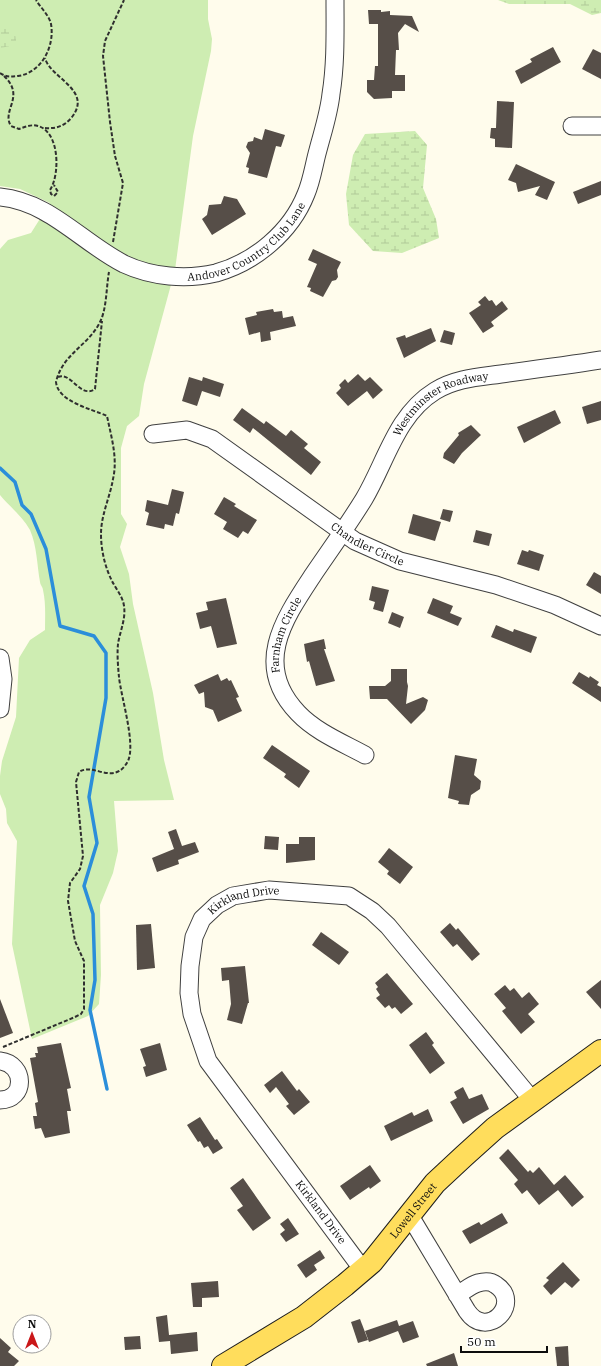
<svg xmlns="http://www.w3.org/2000/svg" width="601" height="1366" font-family="'IBM Plex Serif',serif">
<defs>
<pattern id="wetland-marsh" width="20" height="14" patternUnits="userSpaceOnUse"><rect width="20" height="14" fill="#ceedb2"/><path d="M1 5h8M5 5V1M11 12h8M15 12V8" fill="none" stroke="#b0ca98"/></pattern>
</defs>
<rect width="100%" height="100%" fill="#fffcec"/>
<path fill="#ceedb2" d="M 0,0 L 208,0 L 208,19 L 212,39 L 211,51 L 193,136 L 175,270 L 144,384 L 139,416 L 127,426 L 121,448 L 121,514 L 127,524 L 120,547 L 129,574 L 133,604 L 153,693 L 164,760 L 174,800 L 114,801 L 118,851 L 113,873 L 100,905 L 101,975 L 99,1004 L 88,1016 L 32,1039 L 12,944 L 17,841 L 7,823 L 6,809 L 0,794 L 0,776 L 2,761 L 16,717 L 19,658 L 30,640 L 45,630 C 45,617 46,603 43,590 C 43,587 40,585 40,582 C 37,565 37,546 30,530 C 22,516 10,507 0,495 L 0,249 L 8,240 L 31,233 L 50,203 L 20,189 L 0,186 Z"/>
<g fill="url(#wetland-marsh)">
<polygon points="498,0 601,0 601,13 592,15 570,4 509,4"/>
<path d="M 0,19 C 7,25 17,31 16,41 L 11,46 L 0,48 Z"/>
<polygon points="415,131 427,145 423,188 436,219 439,238 402,253 373,251 349,225 346,194 353,155 365,134"/>
</g>
<g fill="none" stroke-linecap="round" stroke-linejoin="round">
<polyline stroke="#2b8eda" stroke-width="3.5" points="0,468 15,482 22,505 31,514 46,549 60,626 94,636 106,653 106,698 89,797 97,843 84,886 93,914 95,980 90,1010 107,1089"/>
</g>
<g fill="#564e48">
<polygon points="368,10 381,10 381,12 390,11 390,15 412,16 419,32 405,24 398,33 399,50 396,50 395,75 405,75 405,91 392,91 392,98 374,99 367,92 367,80 374,80 375,66 378,66 378,24 369,24"/>
<polygon points="553,47 561,62 521,84 515,71 532,62 530,59"/>
<polygon points="593,49 601,53 601,79 582,69"/>
<polygon points="497,101 514,102 512,148 495,147 495,139 490,138 491,128 496,128"/>
<polygon points="265,129 285,135 281,147 276,146 267,178 248,173 249,168 246,167 250,153 246,147 248,142 253,141 254,137 262,140"/>
<polygon points="516,164 555,182 547,200 535,195 540,186 518,192 516,183 508,180"/>
<polygon points="601,181 601,195 578,204 573,192"/>
<polygon points="224,196 237,199 246,214 212,235 202,219 207,215 209,205 221,204"/>
<polygon points="313,249 341,262 337,270 338,277 336,280 332,281 323,297 310,291 311,288 307,287 317,264 308,260"/>
<polygon points="485,296 489,301 492,300 496,306 502,301 508,309 491,322 494,326 483,333 469,313 481,305 478,302"/>
<polygon points="273,309 274,312 282,311 283,318 293,316 296,326 270,332 271,340 261,342 260,332 249,335 245,318 257,315 256,312"/>
<polygon points="431,328 436,341 404,358 396,338 405,335 406,338"/>
<polygon points="444,330 455,333 452,345 440,342"/>
<polygon points="358,374 365,381 370,377 383,390 373,399 367,391 348,406 336,393 341,388 339,385 345,379 348,383"/>
<polygon points="189,377 202,381 203,377 224,384 220,397 202,391 197,406 182,401"/>
<polygon points="601,401 601,420 587,424 582,407"/>
<polygon points="242,408 264,424 266,421 286,436 291,430 308,444 304,448 321,462 311,475 253,428 250,433 233,420"/>
<polygon points="555,410 561,423 524,443 517,427"/>
<polygon points="471,425 481,435 462,453 454,464 443,458 444,453 459,435 458,433"/>
<polygon points="172,489 184,492 179,514 176,513 173,526 165,524 164,529 146,525 149,513 145,511 147,500 168,505"/>
<polygon points="224,497 236,504 234,506 257,520 248,534 243,531 238,538 223,529 227,522 214,514"/>
<polygon points="443,509 453,511 450,522 440,519"/>
<polygon points="413,514 441,522 435,541 408,533"/>
<polygon points="476,530 492,534 489,546 473,542"/>
<polygon points="522,550 528,552 529,550 544,555 539,571 517,564"/>
<polygon points="594,572 601,576 601,594 586,585"/>
<polygon points="372,586 389,590 383,612 373,609 375,602 369,600"/>
<polygon points="226,598 237,644 217,648 211,626 200,629 196,613 208,610 206,602"/>
<polygon points="433,598 453,606 450,613 462,618 458,626 427,613"/>
<polygon points="392,612 404,617 400,628 388,623"/>
<polygon points="496,625 513,632 514,629 537,637 531,653 491,637"/>
<polygon points="324,639 326,649 324,649 335,681 316,686 309,661 307,662 304,644"/>
<polygon points="391,669 407,669 407,682 408,686 406,704 423,697 428,700 425,710 411,724 387,699 370,699 369,686 385,686 391,681"/>
<polygon points="579,672 589,678 590,676 599,682 597,685 601,687 601,702 572,683"/>
<polygon points="218,674 221,681 227,678 229,681 231,680 239,697 236,698 242,711 218,722 213,710 205,707 204,692 199,694 194,685"/>
<polygon points="272,745 310,771 299,788 284,777 286,774 263,758"/>
<polygon points="455,755 477,759 474,775 481,781 480,789 471,795 469,805 458,804 459,801 448,798"/>
<polygon points="176,829 182,846 195,842 199,852 178,860 179,864 157,872 152,858 174,849 168,832"/>
<polygon points="265,836 279,837 278,850 264,849"/>
<polygon points="299,837 315,837 315,860 286,863 286,844 299,844"/>
<polygon points="389,848 413,867 400,884 387,874 389,871 378,862"/>
<polygon points="450,923 456,930 458,928 480,954 472,961 457,944 453,947 440,932"/>
<polygon points="151,924 155,968 137,970 136,925"/>
<polygon points="321,932 349,952 339,965 312,945"/>
<polygon points="245,966 249,1003 248,1003 242,1024 227,1020 231,1004 229,980 222,981 221,968"/>
<polygon points="387,973 413,1004 401,1014 395,1007 392,1009 389,1005 385,1008 376,998 380,995 376,989 378,987 375,983"/>
<polygon points="601,980 601,1009 586,992"/>
<polygon points="505,985 510,991 514,988 522,998 529,992 539,1004 528,1014 535,1022 521,1034 502,1011 506,1008 494,994"/>
<polygon points="0,999 13,1033 0,1038"/>
<polygon points="426,1032 434,1043 432,1045 445,1063 430,1074 409,1045"/>
<polygon points="61,1043 71,1088 67,1089 71,1111 67,1111 70,1133 45,1138 41,1128 35,1129 33,1116 37,1116 35,1103 38,1102 30,1058 36,1057 35,1053 38,1053 37,1047"/>
<polygon points="160,1043 167,1070 146,1077 143,1067 146,1066 140,1049"/>
<polygon points="282,1071 297,1091 299,1089 310,1102 294,1115 286,1106 289,1104 276,1087 270,1093 264,1085"/>
<polygon points="463,1087 469,1099 482,1094 489,1109 463,1124 450,1102 457,1098 454,1092"/>
<polygon points="428,1109 433,1121 391,1141 384,1126 412,1112 414,1116"/>
<polygon points="200,1117 215,1140 217,1139 223,1148 213,1154 208,1146 204,1148 200,1141 198,1142 187,1125"/>
<polygon points="508,1149 528,1172 530,1170 533,1173 539,1167 554,1185 565,1175 584,1197 572,1207 558,1190 539,1205 527,1190 522,1194 514,1184 518,1180 499,1158"/>
<polygon points="370,1165 381,1181 370,1189 369,1187 350,1200 340,1186"/>
<polygon points="243,1178 271,1218 253,1231 237,1210 243,1206 230,1188"/>
<polygon points="502,1213 508,1223 470,1244 462,1231 479,1222 481,1225"/>
<polygon points="288,1218 299,1234 286,1242 280,1234 285,1230 280,1224"/>
<polygon points="320,1250 325,1258 314,1265 317,1270 306,1278 297,1265"/>
<polygon points="563,1262 580,1280 572,1288 565,1282 551,1295 543,1286 549,1280 546,1278"/>
<polygon points="218,1281 219,1297 202,1298 202,1307 193,1307 191,1283"/>
<polygon points="167,1315 169,1335 197,1332 198,1351 171,1354 170,1341 159,1342 156,1317"/>
<polygon points="360,1319 368,1340 358,1343 351,1322"/>
<polygon points="397,1320 399,1326 413,1321 419,1337 403,1343 398,1331 369,1342 365,1331"/>
<polygon points="140,1336 141,1349 125,1350 124,1337"/>
<polygon points="0,1338 11,1348 8,1352 19,1361 14,1366 0,1366"/>
<polygon points="568,1346 569,1366 557,1366 555,1347"/>
<polygon points="454,1353 458,1366 427,1366 426,1364"/>
</g>
<g fill="none" stroke-linecap="round" stroke-linejoin="round">
<g stroke="#404040" stroke-width="19">
<g id="minor">
<polyline points="572,126 601,126"/>
<path id="s1" d="M 0,197 C 50,202 81,242 124,264 C 152,277 186,280 216,273 C 255,262 291,232 306,194 C 312,180 314,164 318,150 C 323,131 329,113 331,94 C 336,63 335,31 335,0"/>
<path id="s2" d="M 153,434 L 187,430 L 212,439 L 355,541 L 400,561 L 496,585 L 555,605 L 601,626"/>
<polyline points="0,658 3,679 0,709"/>
<path id="s3" d="M 365,755 C 343,743 316,732 298,713 C 252,665 284,619 313,575 C 330,550 348,525 364,499 C 386,462 396,415 435,391 C 457,377 483,377 508,373 C 539,369 570,365 601,360"/>
<path d="M 0,1061 C 26,1064 26,1100 0,1100"/>
<path d="M 410,1216 L 467,1311 C 487,1341 523,1303 496,1285 C 491,1281 485,1281 478,1283 C 471,1285 464,1291 457,1295"/>
<path id="s4" d="M 363,1270 L 208,1061 L 192,1014 L 189,993 L 190,966 L 194,937 L 202,919 L 217,905 L 233,896 L 269,890 L 349,896 L 372,911 L 388,926 L 533,1101"/>
</g>
</g>
<g stroke="#1e1e1e" stroke-width="24">
<g id="major">
<path id="s5" d="M 223,1366 L 304,1317 L 345,1285 L 372,1262 L 435,1183 L 464,1156 L 495,1128 L 601,1051"/>
</g>
</g>
<g stroke="#2f2f2f" stroke-width="2" stroke-dasharray="4 2" stroke-linecap="butt">
<path d="M 0,73 C 6,77 10,77 18,76 C 41,73 55,47 51,24 C 49,15 40,7 36,0"/>
<path d="M 4,76 C 26,97 1,110 11,126 L 19,129 C 25,127 31,124 38,126 C 60,132 60,175 50,190 L 51,194 L 54,196 L 58,192 L 54,185"/>
<path d="M 45,128 C 56,129 65,126 72,117 C 93,90 50,78 45,58"/>
<polyline points="113,242 123,183 115,156 110,122 103,56 105,41 124,0"/>
<path d="M 58,377 C 71,371 80,399 95,389 L 102,321"/>
<path d="M 3,1047 L 75,1017 L 81,1014 L 84,1009 L 84,961 L 75,941 L 68,901 L 70,883 L 80,869 L 83,856 L 76,782 L 79,772 C 94,762 114,787 128,761 C 136,744 121,697 119,677 C 118,667 117,654 118,644 C 120,631 126,619 124,606 C 123,597 116,589 112,581 C 105,567 101,550 101,534 C 101,515 110,497 113,479 C 118,458 111,436 107,416 C 92,409 58,402 56,382 C 62,355 87,346 99,324 C 107,310 106,288 109,272"/>
</g>
<use href="#minor" stroke="#fff" stroke-width="17"/>
<use href="#major" stroke="#ffdd5c" stroke-width="22"/>
</g>
<g text-anchor="middle" dominant-baseline="central" stroke-width="4" stroke-linejoin="round" paint-order="stroke">
<g font-size="11" fill="#0d0d0d" stroke="#fff">
<text stroke="none"><textPath href="#s1" startOffset="279">Andover Country Club Lane</textPath></text>
<text stroke="none"><textPath href="#s3" startOffset="454">Westminster Roadway</textPath></text>
<text stroke="none"><textPath href="#s2" startOffset="249">Chandler Circle</textPath></text>
<text stroke="none"><textPath href="#s3" startOffset="166">Farnham Circle</textPath></text>
<text stroke="none"><textPath href="#s4" startOffset="455">Kirkland Drive</textPath></text>
<text stroke="none"><textPath href="#s5" startOffset="248">Lowell Street</textPath></text>
<text transform="translate(321 1212) rotate(53)">Kirkland Drive</text>
</g>
</g>
<g transform="translate(32 1334)"><circle r="19" fill="#ffffff" stroke="#9e9e9e"/>
<path d="M0-3L7 15L0 10L-7 15Z" fill="#ca1719"/>
<text y="-6" font-size="11" font-weight="bold" text-anchor="middle" fill="#0d0d0d">N</text>
</g>
<path d="M461 1346v6h86v-6" fill="none" stroke="#0d0d0d" stroke-width="2"/>
<text x="467" y="1346" font-size="12" fill="#0d0d0d" stroke="#ffffff" stroke-width="3" paint-order="stroke">50 m</text>
</svg>
